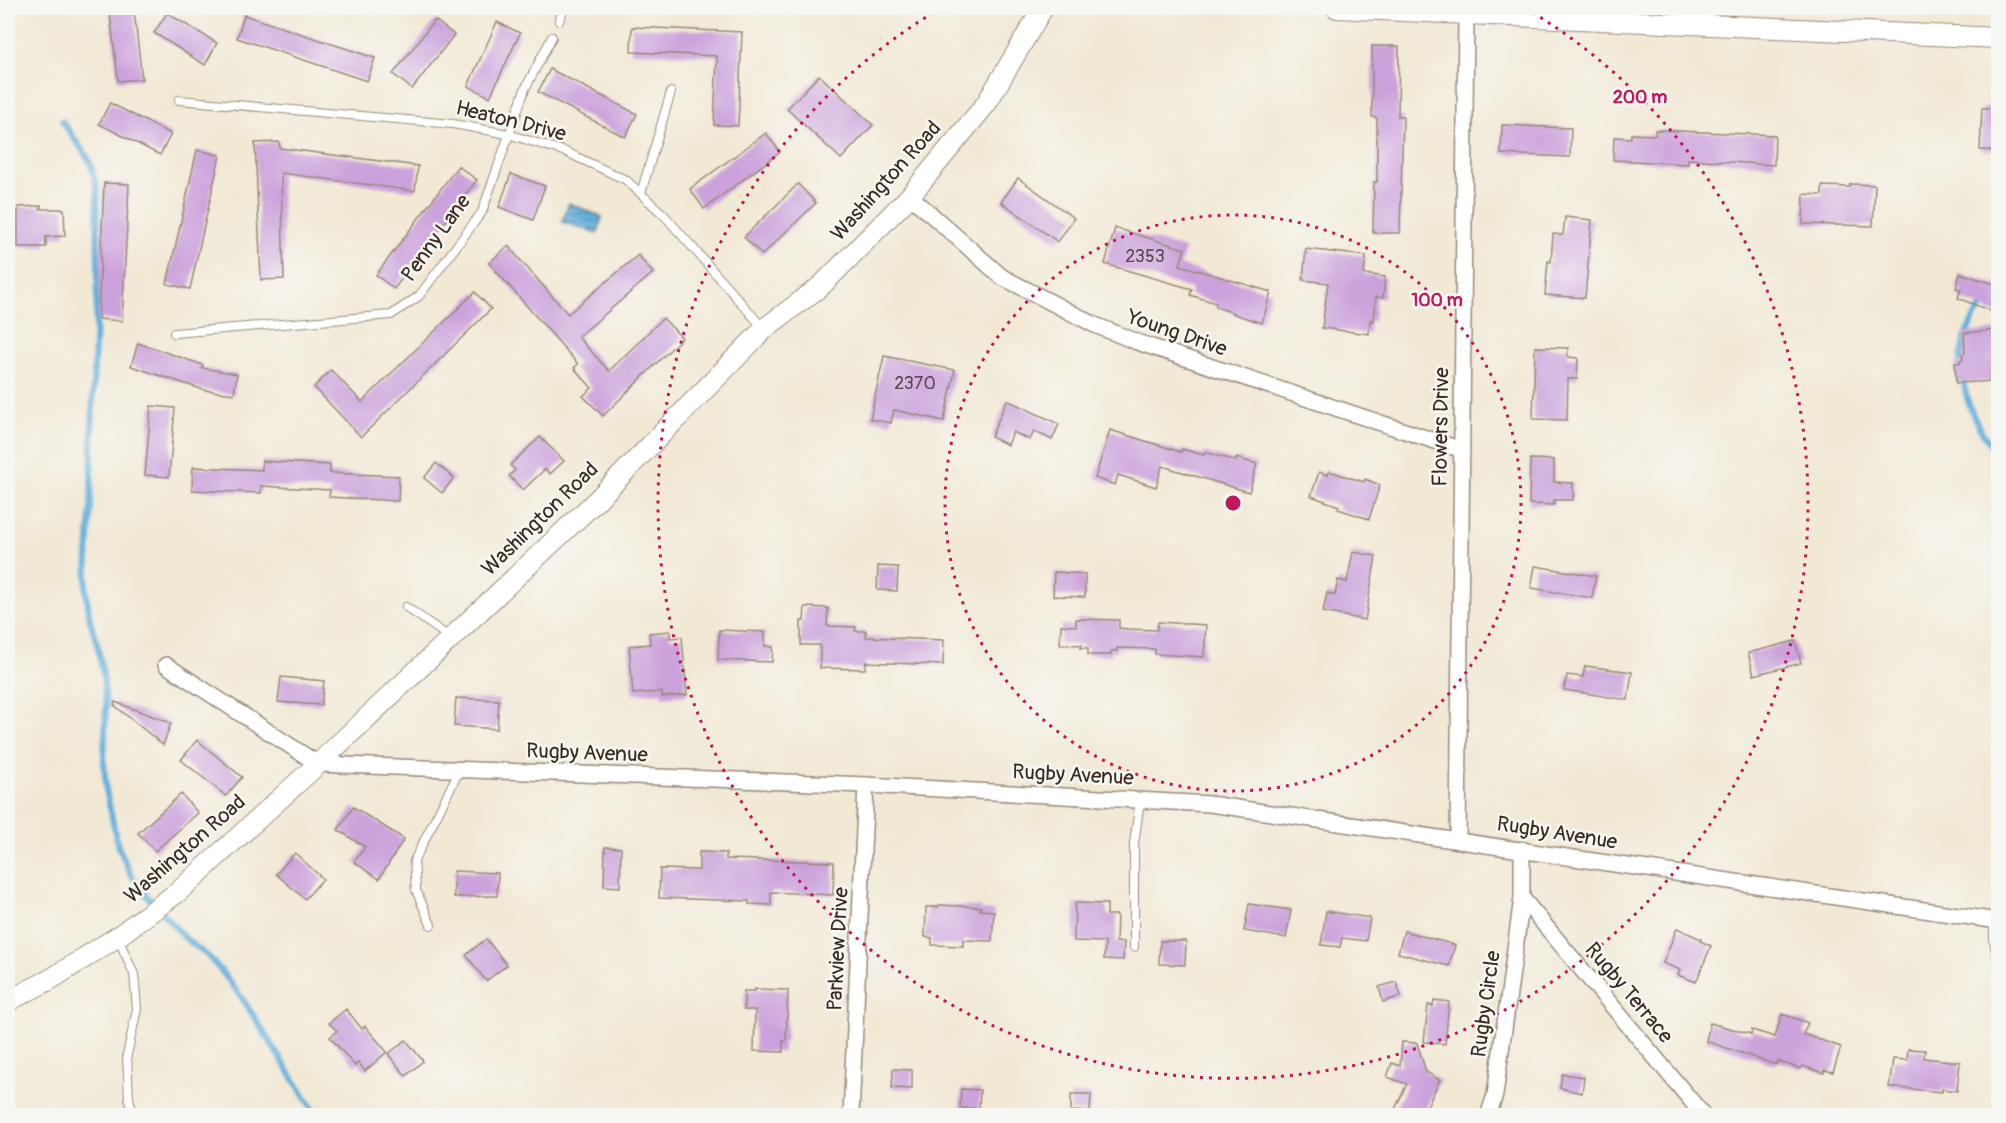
<svg xmlns="http://www.w3.org/2000/svg" width="2006" height="1123" font-family="Pangolin,sans-serif">
<defs>
<pattern id="water-rules" width="6" height="5" patternUnits="userSpaceOnUse" patternTransform="scale(1.5)"><rect width="6" height="5" fill="#62b0dc"/><path d="M0 2.5h6" fill="none" stroke="#528fb2"/></pattern>
</defs>
<rect width="100%" height="100%" fill="#f6f6f2"/>
<filter id="ink" filterUnits="userSpaceOnUse"><feTurbulence type="fractalNoise" baseFrequency=".0167" numOctaves="2"/><feDisplacementMap in="SourceGraphic" scale="12" xChannelSelector="R" yChannelSelector="G"/><feConvolveMatrix kernelMatrix="1 2 1 2 8 2 1 2 1" color-interpolation-filters="sRGB"/></filter>
<filter id="wash" filterUnits="userSpaceOnUse"><feTurbulence type="fractalNoise" baseFrequency=".008" numOctaves="4" result="noise"/><feDisplacementMap in="SourceGraphic" scale="24" xChannelSelector="R" yChannelSelector="G"/><feGaussianBlur stdDeviation="1.35" result="paint"/><feColorMatrix in="noise" values="0 0 0 0 0 0 0 0 0 0 0 0 0 0 0 0 0 1.4 0 .05"/><feComposite in="paint" operator="in"/></filter>
<g filter="url(#wash)">
<rect width="100%" height="100%" fill="#f2e9d5"/>
<polygon fill="url(#water-rules)" stroke="#4e6d7d" stroke-width="1.5" points="569,203 602,217 598,233 562,222"/>
<g fill="none" stroke-linecap="round" stroke-linejoin="round">
<g stroke="#62b0dc" stroke-width="6">
<polyline points="62,121 90,161 97,189 98,275 93,390 91,505 86,591 90,620 98,647 103,675 106,704 104,762 106,790 118,846 130,873 147,896 185,938 208,956 227,978 244,1001 317,1116"/>
<path d="M 1961,366 C 1959,345 1971,318 1986,302"/>
<path d="M 1963,377 C 1966,405 1979,432 1998,454"/>
<polyline points="1998,707 1994,728 1998,738"/>
</g>
</g>
<g id="blocks">
<g fill="#cca2dc">
<polygon points="134,11 142,79 118,81 110,13"/>
<polygon points="167,13 217,43 205,65 154,33"/>
<polygon points="244,15 375,58 367,81 237,38"/>
<polygon points="435,20 454,35 412,89 393,74"/>
<polygon points="497,22 520,33 490,97 468,86"/>
<polygon points="632,27 742,32 738,126 714,125 717,56 631,52"/>
<polygon points="1372,46 1399,46 1398,116 1403,116 1400,233 1373,233 1374,182 1377,182 1377,118 1372,117"/>
<polygon points="550,69 637,114 625,137 538,92"/>
<polygon points="819,75 873,125 841,159 787,109"/>
<polygon points="110,103 171,134 160,155 99,124"/>
<polygon points="1982,108 1998,108 1998,151 1980,150"/>
<polygon points="1502,125 1571,128 1570,157 1501,154"/>
<polygon points="1655,130 1775,135 1774,165 1688,159 1688,164 1613,160 1614,137 1631,138 1631,134 1655,135"/>
<polygon points="766,133 780,152 704,209 690,189"/>
<polygon points="279,142 280,148 418,166 415,191 281,173 284,279 261,280 255,143"/>
<polygon points="197,150 220,155 190,289 167,284"/>
<polygon points="458,166 477,180 465,195 463,195 465,196 394,289 376,275"/>
<polygon points="511,174 545,186 533,220 499,207"/>
<polygon points="1018,178 1074,218 1058,242 1001,202"/>
<polygon points="104,183 129,184 122,321 98,319"/>
<polygon points="798,184 816,203 762,255 744,237"/>
<polygon points="1850,184 1875,185 1873,226 1803,224 1804,194 1822,195 1822,186 1850,187"/>
<polygon points="41,206 40,209 64,209 65,236 46,237 46,247 18,247 18,207"/>
<polygon points="1565,217 1592,220 1585,298 1545,295 1548,261 1551,262 1553,234 1563,235"/>
<polygon points="1115,228 1185,249 1180,265 1271,292 1262,323 1234,314 1234,313 1216,307 1216,303 1190,295 1192,289 1105,264"/>
<polygon points="508,246 568,314 638,255 653,273 578,337 609,371 663,318 682,338 603,416 583,396 592,388 574,368 578,364 489,263"/>
<polygon points="1306,249 1366,256 1364,274 1385,277 1383,298 1376,297 1374,321 1370,320 1369,334 1322,328 1328,283 1303,280"/>
<polygon points="1960,273 1998,285 1998,314 1958,298 1961,289 1956,288"/>
<polygon points="475,292 491,309 361,437 314,387 331,370 362,402"/>
<polygon points="1998,330 1998,381 1956,383 1955,363 1960,363 1960,360 1963,360 1962,354 1965,353 1964,333"/>
<polygon points="138,343 203,365 202,368 237,374 234,394 204,390 131,366"/>
<polygon points="1535,347 1568,348 1568,357 1578,358 1577,379 1568,379 1567,420 1533,419"/>
<polygon points="884,356 955,370 944,421 894,410 891,423 870,419"/>
<polygon points="1007,400 1059,424 1052,440 1034,431 1030,440 1013,432 1008,445 991,437"/>
<polygon points="151,406 175,408 169,477 145,475"/>
<polygon points="1110,430 1181,452 1182,449 1204,455 1205,452 1236,461 1236,458 1257,464 1249,492 1162,466 1156,487 1118,475 1115,485 1095,478"/>
<polygon points="540,437 564,461 550,474 545,469 523,490 509,476 515,470 510,465"/>
<polygon points="1530,459 1554,460 1554,482 1573,483 1573,500 1554,500 1554,505 1529,504"/>
<polygon points="262,461 330,465 330,473 399,476 398,501 329,497 330,490 261,486 261,493 192,490 193,467 262,470"/>
<polygon points="436,463 454,478 442,493 424,478"/>
<polygon points="1329,471 1364,482 1365,479 1380,485 1369,519 1338,509 1339,506 1311,496 1319,472 1328,475"/>
<polygon points="1353,552 1376,556 1365,620 1323,612 1327,593 1335,595 1338,580 1347,582"/>
<polygon points="878,566 898,567 897,591 877,590"/>
<polygon points="1535,566 1596,576 1592,598 1531,588"/>
<polygon points="1054,572 1085,574 1085,597 1053,596"/>
<polygon points="805,607 828,608 827,626 856,627 855,631 866,631 866,637 944,640 943,665 866,662 865,669 820,668 820,645 801,645 801,621 804,621"/>
<polygon points="1076,619 1119,620 1119,628 1128,629 1157,630 1158,622 1206,625 1204,657 1155,654 1155,649 1117,648 1117,651 1111,651 1111,655 1088,655 1088,648 1081,648 1082,645 1060,644 1061,625 1076,626"/>
<polygon points="719,630 765,632 765,646 773,647 772,662 718,660"/>
<polygon points="670,631 670,638 682,637 687,695 662,697 662,692 633,694 629,646 650,644 649,633"/>
<polygon points="1795,641 1801,663 1754,675 1748,653"/>
<polygon points="1585,666 1632,672 1628,700 1564,690 1567,675 1583,677"/>
<polygon points="281,677 324,681 321,705 278,702"/>
<polygon points="456,698 499,700 497,729 454,726"/>
<polygon points="115,702 171,723 163,745 114,705"/>
<polygon points="197,740 242,777 226,796 181,760"/>
<polygon points="181,794 198,813 155,851 138,833"/>
<polygon points="353,807 404,839 379,879 354,862 365,847 338,830"/>
<polygon points="605,847 621,848 620,887 604,886"/>
<polygon points="699,852 726,853 726,859 834,862 833,895 771,892 771,905 749,904 749,901 659,898 660,869 699,870"/>
<polygon points="295,853 323,879 305,899 276,874"/>
<polygon points="454,871 498,873 497,896 454,897"/>
<polygon points="1075,903 1107,904 1107,915 1117,915 1116,942 1124,942 1123,960 1104,959 1105,942 1074,941"/>
<polygon points="1249,904 1291,910 1286,938 1244,931"/>
<polygon points="939,905 981,907 980,910 994,911 992,941 963,940 963,946 932,945 932,938 925,937 926,907 938,907"/>
<polygon points="1326,911 1370,918 1366,941 1342,938 1340,947 1321,945"/>
<polygon points="1677,928 1701,939 1700,941 1711,946 1696,982 1678,975 1680,970 1663,963"/>
<polygon points="1404,931 1455,945 1449,966 1398,953"/>
<polygon points="486,939 507,965 486,981 466,955"/>
<polygon points="1160,941 1186,941 1185,965 1159,964"/>
<polygon points="1396,982 1401,996 1383,1002 1379,987"/>
<polygon points="755,989 788,990 786,1041 783,1041 783,1052 754,1051 755,1010 744,1010 744,991 755,991"/>
<polygon points="1434,1000 1449,1002 1445,1044 1424,1042 1428,1005 1433,1006"/>
<polygon points="346,1009 362,1029 365,1026 387,1052 365,1071 358,1062 355,1066 330,1037 337,1031 329,1023"/>
<polygon points="1782,1014 1808,1023 1803,1034 1841,1047 1833,1072 1824,1070 1824,1073 1802,1066 1801,1069 1777,1061 1776,1065 1706,1041 1710,1023 1751,1034 1752,1030 1775,1037"/>
<polygon points="406,1040 423,1061 406,1076 388,1054"/>
<polygon points="1402,1042 1417,1043 1426,1072 1440,1080 1422,1116 1408,1116 1395,1109 1407,1084 1387,1077 1392,1063 1400,1066"/>
<polygon points="1908,1049 1925,1050 1924,1058 1960,1062 1957,1091 1942,1089 1942,1092 1889,1087 1893,1059 1907,1060"/>
<polygon points="893,1069 912,1070 912,1089 892,1088"/>
<polygon points="1562,1074 1584,1077 1582,1093 1560,1088"/>
<polygon points="961,1089 980,1090 979,1108 960,1108"/>
<polygon points="1071,1094 1091,1094 1090,1112 1071,1111"/>
</g>
</g>
</g>
<g filter="url(#ink)">
<use href="#blocks" fill-opacity="0" stroke="#968a7a" stroke-width="1.5"/>
<g fill="none" stroke-linecap="round" stroke-linejoin="round">
<g stroke="#968a7a" stroke-width="10">
<g id="service">
<polyline points="559,21 564,8"/>
<polyline points="179,100 453,124 508,134 566,152 626,180 665,216 764,329"/>
<polyline points="641,193 671,92"/>
<polyline points="174,333 391,315 419,296 482,212 525,89 552,37"/>
<polyline points="406,607 449,637"/>
<polyline points="1994,920 1994,941 1998,960"/>
<polyline points="431,925 416,890 414,861 460,769"/>
<polyline points="118,938 134,974 137,1009 127,1055 129,1099 134,1116"/>
<polyline points="1134,947 1134,844 1140,800"/>
</g>
</g>
<g stroke="#968a7a" stroke-width="18">
<g id="minor">
<polyline points="910,196 1002,277 1095,325 1137,342 1462,450"/>
<polyline points="166,665 318,764 866,785 1210,804 1998,921"/>
<polyline points="1458,840 1466,14"/>
<polyline points="1522,898 1704,1116"/>
<polyline points="851,1116 866,785"/>
<polyline points="1488,1116 1495,1095 1522,898 1522,849"/>
</g>
</g>
<g stroke="#968a7a" stroke-width="22">
<g id="tertiary">
<polyline points="1337,8 1998,38"/>
<polyline points="8,1001 51,979 117,937 178,892 318,764 596,501 764,329 821,286 910,196 986,104 1043,8"/>
</g>
</g>
<use href="#service" stroke="#fff" stroke-width="8"/>
<use href="#minor" stroke="#fff" stroke-width="15"/>
<use href="#tertiary" stroke="#fff" stroke-width="20"/>
</g>
</g>
<g fill="none" stroke="#c2185b" stroke-width="3" stroke-dasharray="3 6">
<circle cx="1233" cy="503" r="288"/>
<path d="M1525 8A575 575 0 1 1 941 8"/>
</g>
<g text-anchor="middle" dominant-baseline="central" stroke-width="5" stroke-linejoin="round" paint-order="stroke">
<g font-size="18" fill="#5f484e">
<text x="1145" y="256">2353</text>
<text x="915" y="383">2370</text>
</g>
<g font-size="21" fill="#3b2a1e" stroke="#f6f6f2">
<text transform="translate(511 121) rotate(14)">Heaton Drive</text>
<text transform="translate(886 181) rotate(-48)">Washington Road</text>
<text transform="translate(436 238) rotate(-54)">Penny Lane</text>
<text transform="translate(1177 333) rotate(19)">Young Drive</text>
<text transform="translate(1441 427) rotate(-89)">Flowers Drive</text>
<text transform="translate(540 519) rotate(-44)">Washington Road</text>
<text transform="translate(587 753) rotate(2)">Rugby Avenue</text>
<text transform="translate(1073 775) rotate(3)">Rugby Avenue</text>
<text transform="translate(1557 833) rotate(9)">Rugby Avenue</text>
<text transform="translate(185 849) rotate(-41)">Washington Road</text>
<text transform="translate(838 949) rotate(-87)">Parkview Drive</text>
<text transform="translate(1629 993) rotate(50)">Rugby Terrace</text>
<text transform="translate(1486 1004) rotate(-82)">Rugby Circle</text>
</g>
</g>
<circle cx="1233" cy="503" r="9" fill="#c2185b" stroke="#f6f6f2" stroke-width="3"/>
<g font-size="18" text-anchor="middle" font-weight="bold" fill="#c2185b" stroke="#f6f6f2" stroke-width="5" stroke-linejoin="round" paint-order="stroke">
<text x="1640" y="103">200 m</text>
<text x="1437" y="306">100 m</text>
</g>
<rect width="2006" height="1123" fill="none" stroke="#f6f6f2" stroke-width="30"/>
</svg>
